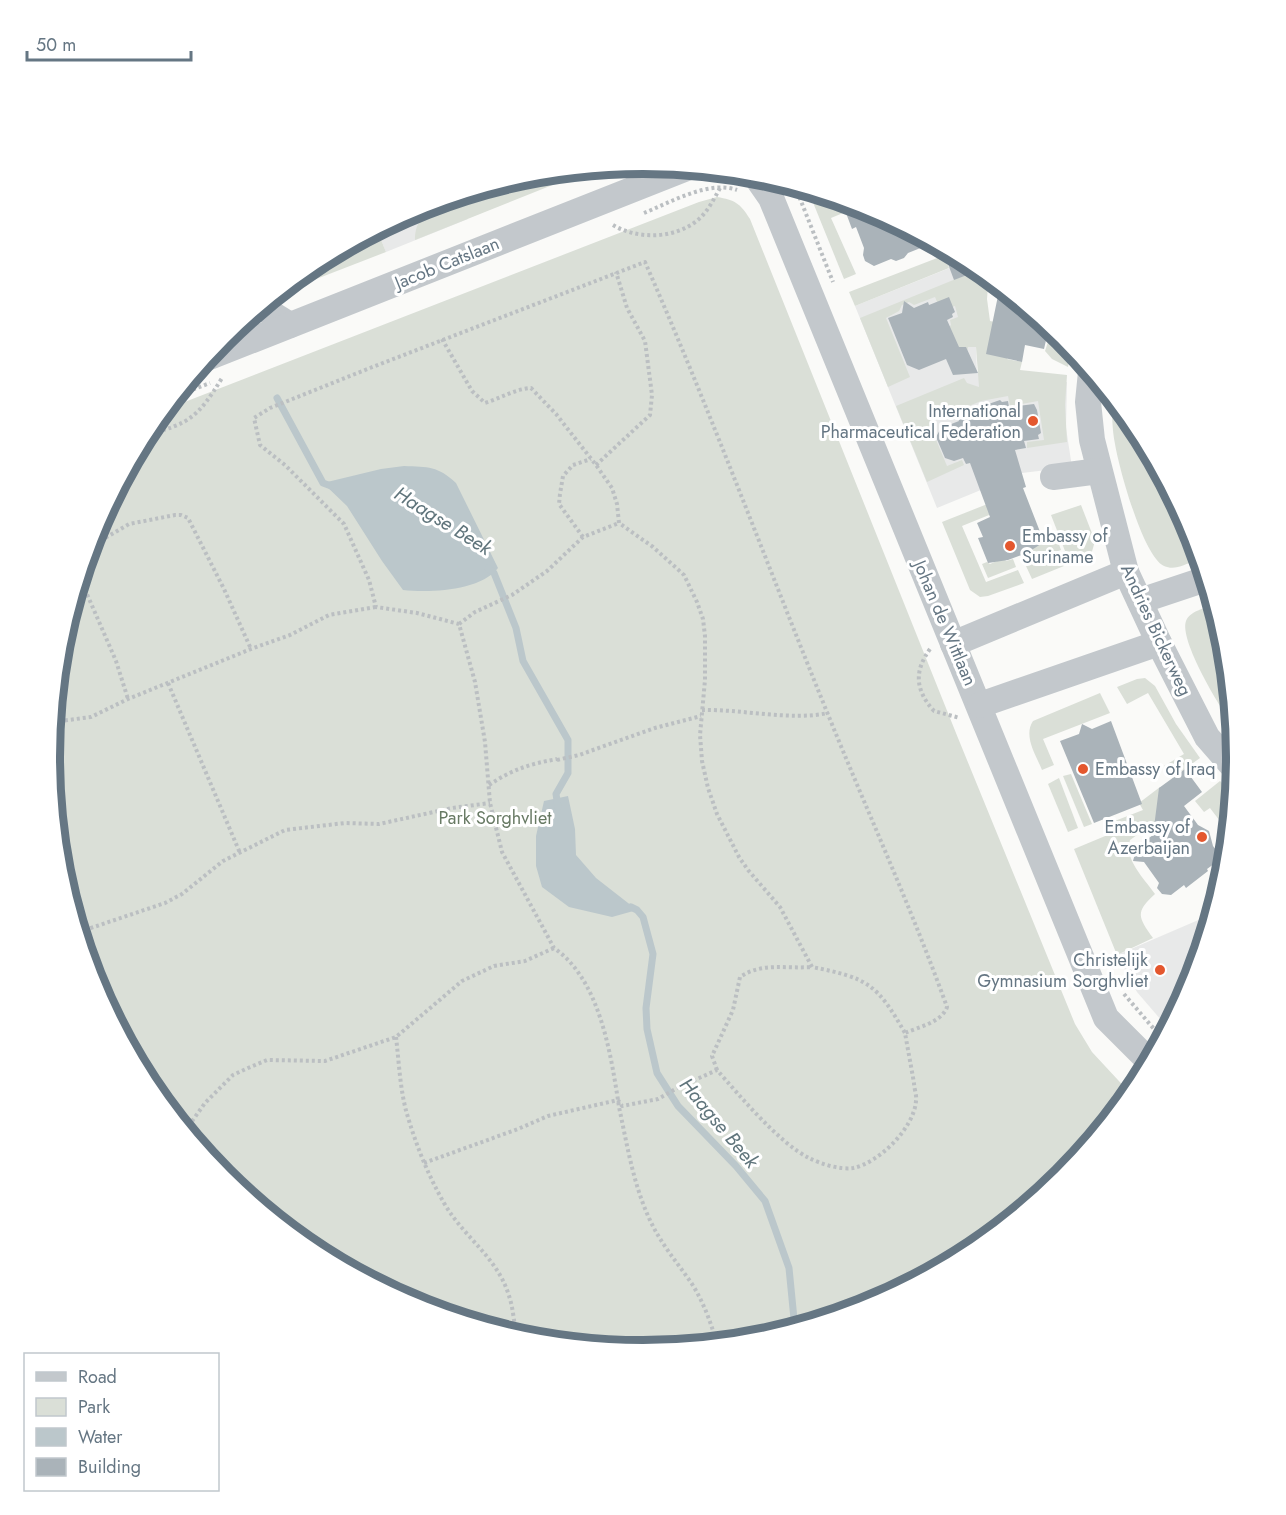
<svg xmlns="http://www.w3.org/2000/svg" width="1286" height="1515" font-family="Jost,sans-serif">
<rect width="100%" height="100%" fill="#fafaf8"/>
<g fill="#e8e9e9">
<polygon points="458,196 468,219 386,252 377,230 416,209"/>
<polygon points="967,261 973,264 977,373 1067,382 1066,428 1072,467 1022,473 937,508 855,306"/>
<polygon points="1210,915 1212,916 1191,985 1168,1028 1137,992 1117,955"/>
</g>
<g fill="#dadfd7">
<path d="M 571,171 L 575,176 L 415,240 C 416,205 440,221 450,199 L 528,175 Z"/>
<polygon points="808,190 860,206 831,218 856,274 844,279"/>
<path d="M 717,197 C 735,200 740,203 750,219 L 958,738 L 1075,1024 L 1092,1052 L 1131,1094 L 1062,1177 L 972,1251 L 870,1306 L 758,1340 L 643,1351 L 527,1340 L 416,1306 L 313,1251 L 223,1177 L 149,1087 L 95,984 L 61,873 L 50,758 L 61,641 L 95,530 L 150,427 L 164,410 L 699,202 Z"/>
<polygon points="377,230 386,252 306,283 288,284 314,264"/>
<polygon points="945,255 949,268 855,306 849,292"/>
<polygon points="973,272 986,275 997,284 988,286 987,299 990,321 1005,324 1009,348 1007,359 1022,362 1020,370 1067,375 1065,405 1067,442 1027,448 1027,442 1044,440 1038,401 1010,406 1008,396 981,401 929,423 947,466 962,460 964,465 927,482 896,406 964,378 967,383 979,387 976,347 968,347 967,353 958,357 948,328 951,325 950,320 958,317 955,306 941,311 935,297 914,305 909,302 902,305 899,311 886,318 910,377 888,387 860,318"/>
<polygon points="1057,333 1071,348 1068,367 1052,359 1045,351 1050,336"/>
<path d="M 1112,398 L 1137,428 L 1169,490 L 1185,539 L 1195,561 C 1185,564 1175,571 1164,566 C 1143,556 1119,468 1115,444 C 1112,429 1112,414 1112,398 Z"/>
<polygon points="995,501 999,511 962,526 986,582 1018,570 1024,583 988,596 980,597 970,590 942,522"/>
<polygon points="1081,505 1095,541 1091,555 1032,579 1026,566 1065,551 1051,515"/>
<polygon points="1055,533 1061,550 1025,563 1022,555 1029,551 1028,549 1042,543 1042,538"/>
<polygon points="1004,558 1006,561 1013,559 1016,567 988,578 982,564 987,562 990,564"/>
<path d="M 1214,605 L 1225,642 L 1233,725 C 1220,708 1179,640 1186,621 C 1190,611 1205,608 1214,605 Z"/>
<polygon points="1145,678 1155,686 1176,724 1200,758 1172,778 1164,766 1184,754 1148,693 1127,704 1117,687 1137,679"/>
<path d="M 1100,693 L 1110,713 L 1043,739 L 1054,765 L 1042,770 C 1036,755 1023,736 1033,721 Z"/>
<polygon points="1071,774 1092,824 1084,827 1063,776"/>
<polygon points="1059,778 1078,828 1068,832 1048,784"/>
<polygon points="1220,781 1233,793 1229,833 1210,808 1204,812 1195,801"/>
<path d="M 1160,787 L 1176,807 L 1130,840 C 1124,860 1144,878 1155,894 C 1135,912 1138,917 1153,938 L 1117,955 L 1074,849 L 1110,834 L 1107,824 L 1143,810 L 1139,803 Z"/>
</g>
<g fill="#bbc7cb">
<path d="M 404,466 C 428,467 438,466 456,483 L 498,568 C 480,591 430,593 403,590 L 382,561 L 347,506 L 323,483 L 381,469 Z"/>
<path d="M 1171,492 L 1191,531 L 1213,603 C 1198,566 1182,530 1171,492 Z"/>
<polygon points="568,796 575,829 576,855 596,878 637,910 612,917 569,907 542,887 536,866 536,836 544,801"/>
</g>
<g fill="none" stroke-linecap="round" stroke-linejoin="round">
<g stroke="#bbc7cb" stroke-width="7">
<polyline points="277,398 323,483 331,486"/>
<polyline points="488,568 494,573 516,628 523,661 568,740 568,773 556,794 558,807"/>
<polyline points="631,907 637,910 643,917 653,954 646,1008 647,1029 657,1073 678,1106 736,1166 765,1201 789,1268 795,1329"/>
</g>
</g>
<g fill="#aab3b9">
<polygon points="862,207 870,209 933,243 908,253 904,258 896,261 891,259 874,266 865,261 863,255 864,248 856,227 852,229 846,213"/>
<polygon points="942,248 973,264 980,270 954,280"/>
<polygon points="1000,286 1054,331 1047,336 1044,349 1025,345 1022,362 986,354"/>
<polygon points="949,297 955,312 952,314 953,317 947,320 959,347 966,347 978,373 953,375 946,359 919,370 907,365 888,318 902,313 904,301 914,308 928,302 929,305"/>
<polygon points="1000,400 1002,402 1008,401 1009,407 1034,404 1037,410 1041,433 1038,435 1039,439 1024,441 1026,448 1015,450 1026,487 1023,488 1044,542 1027,553 1008,560 988,563 978,538 983,537 977,523 990,517 970,463 966,464 963,458 954,461 945,458 936,437 941,428 959,421 957,415"/>
<polygon points="1111,721 1142,804 1094,823 1060,741 1079,734 1082,724 1092,729"/>
<polygon points="1185,769 1202,792 1184,806 1198,825 1209,831 1213,846 1222,858 1207,869 1208,871 1186,888 1184,885 1171,895 1162,894 1157,888 1159,883 1144,862 1133,861 1137,847 1153,835 1159,788"/>
</g>
<g fill="none" stroke-linecap="round" stroke-linejoin="round">
<g stroke="#bbbfc2" stroke-width="4" stroke-dasharray="3 3" stroke-linecap="butt">
<polyline points="795,186 833,282"/>
<path d="M 644,213 C 671,202 709,180 737,190"/>
<path d="M 613,225 C 638,240 676,239 699,219 C 708,211 714,199 720,188"/>
<path d="M 442,339 L 472,391 L 485,403 C 501,398 515,389 531,388 L 556,414 L 596,465 L 612,488 L 617,504 L 619,523 L 653,547 L 684,575 L 697,602 L 703,619 L 705,636 L 705,680 L 700,735 L 702,761 L 708,788 L 717,814 L 739,857 L 748,870 L 780,907 L 812,967 C 868,978 877,984 905,1033"/>
<polyline points="176,396 210,383"/>
<path d="M 145,435 C 190,424 198,417 222,378"/>
<polyline points="596,465 650,415 652,395 645,341 627,308 616,272"/>
<polyline points="583,537 559,504 560,494 563,476 573,465 591,459"/>
<polyline points="90,547 129,524 175,515 181,515 188,518 224,589 251,649"/>
<polyline points="80,578 116,661 128,699"/>
<polyline points="459,624 475,612 512,595 547,571 583,537 619,523"/>
<path d="M 930,649 C 914,671 915,690 934,711 L 960,718"/>
<polyline points="168,683 240,853"/>
<path d="M 702,710 C 741,709 791,721 828,713"/>
<polyline points="53,722 91,717 128,699 251,649 290,635 329,615 376,607"/>
<polyline points="557,760 579,755 655,728 701,716"/>
<path d="M 489,785 C 513,769 530,764 557,759"/>
<polyline points="79,932 165,903 182,894 223,861 285,830 345,823 379,824 452,808 490,803"/>
<polyline points="1124,994 1154,1029"/>
<path d="M 396,1037 C 399,1062 400,1090 407,1114 C 416,1145 428,1175 444,1203 C 468,1244 505,1260 513,1313 C 514,1321 516,1328 513,1335"/>
<path d="M 717,1070 L 712,1056 L 733,1010 L 740,977 C 762,962 786,969 812,967"/>
<polyline points="185,1131 205,1103 233,1075 248,1068 267,1060 325,1061 396,1037 462,981 494,966 525,961 554,948"/>
<path d="M 424,1163 L 518,1129 L 548,1116 L 618,1100 L 622,1106 L 658,1099 L 677,1088 L 717,1070 C 740,1096 779,1143 809,1158 C 821,1164 840,1170 853,1168 C 879,1163 914,1128 916,1101 C 917,1096 914,1088 914,1083 C 911,1066 908,1050 905,1033 C 919,1027 942,1022 947,1007 C 911,907 867,811 827,712 C 766,562 710,410 645,262 L 370,368 L 270,408 L 254,418 L 260,445 L 285,465 L 344,524 L 369,580 L 376,607 L 417,613 L 459,624 L 475,682 L 485,742 L 490,803 L 502,852 L 554,948 C 599,979 610,1050 618,1100 L 619,1107 C 627,1144 633,1183 649,1218 C 660,1243 677,1262 692,1284 C 704,1303 711,1323 717,1344"/>
<polyline points="515,1330 529,1340"/>
<polyline points="670,1348 691,1344 713,1344"/>
</g>
<g stroke="#c3c8cc" stroke-width="26">
<polyline points="755,175 771,198 1106,1018 1150,1062"/>
<polyline points="261,307 290,325"/>
<polyline points="207,358 687,168"/>
<polyline points="1091,372 1088,402 1092,440 1126,572 1159,643 1207,737 1235,769"/>
<polyline points="1053,477 1099,471"/>
<polyline points="1140,601 1206,579"/>
<polyline points="953,644 1126,572"/>
<polyline points="980,705 1159,643"/>
</g>
</g>
<g fill="#e4572e" stroke="#fff" stroke-width="2">
<circle cx="1033" cy="421" r="6"/>
<circle cx="1010" cy="546" r="6"/>
<circle cx="1083" cy="769" r="6"/>
<circle cx="1202" cy="837" r="6"/>
<circle cx="1160" cy="970" r="6"/>
</g>
<g text-anchor="middle" dominant-baseline="central" stroke-width="6" stroke-linejoin="round" paint-order="stroke">
<g font-size="18" fill="#657683" stroke="#fff">
<text transform="translate(447 263) rotate(-22)">Jacob Catslaan</text>
<text transform="translate(945 623) rotate(67)">Johan de Wittlaan</text>
<text transform="translate(1156 630) rotate(65)">Andries Bickerweg</text>
</g>
<g font-size="18" fill="#657683" stroke="#fff" text-anchor="end">
<text x="1021" y="411">International<tspan x="1021" dy="21">Pharmaceutical Federation</tspan></text>
<text x="1022" y="536" text-anchor="start">Embassy of<tspan x="1022" dy="21">Suriname</tspan></text>
<text x="1095" y="769" text-anchor="start">Embassy of Iraq</text>
<text x="1190" y="827">Embassy of<tspan x="1190" dy="21">Azerbaijan</tspan></text>
<text x="1148" y="960">Christelijk<tspan x="1148" dy="21">Gymnasium Sorghvliet</tspan></text>
</g>
<g font-size="18" fill="#687a64" stroke="#fff">
<text x="495" y="818">Park Sorghvliet</text>
</g>
<g font-size="20" font-style="italic" fill="#60757c" stroke="#fff">
<text transform="translate(443 521) rotate(32)">Haagse Beek</text>
<text transform="translate(719 1123) rotate(50)">Haagse Beek</text>
</g>
</g>
<path d="M0 0H1286V1515H0ZM60 757a583 583 0 1 1 1166 0a583 583 0 1 1-1166 0Z" fill="#fff" fill-rule="evenodd"/>
<path fill="none" stroke="#657683" stroke-width="8" d="M60 757a583 583 0 1 1 1166 0a583 583 0 1 1-1166 0Z"/>
<rect x="24" y="1353" width="195" height="138" fill="#ffffff" stroke="#c1c8cd" stroke-width="1.5"/>
<rect x="36" y="1372" width="30" height="9" fill="#c3c8cc" stroke="#c1c8cd" stroke-width="1.5"/>
<text x="78" y="1383" font-size="18" fill="#657683">Road</text>
<rect x="36" y="1398" width="30" height="18" fill="#dadfd7" stroke="#c1c8cd" stroke-width="1.5"/>
<text x="78" y="1413" font-size="18" fill="#657683">Park</text>
<rect x="36" y="1428" width="30" height="18" fill="#bbc7cb" stroke="#c1c8cd" stroke-width="1.5"/>
<text x="78" y="1443" font-size="18" fill="#657683">Water</text>
<rect x="36" y="1458" width="30" height="18" fill="#aab3b9" stroke="#c1c8cd" stroke-width="1.5"/>
<text x="78" y="1473" font-size="18" fill="#657683">Building</text>
<path d="M27 51v9h164v-9" fill="none" stroke="#657683" stroke-width="3"/>
<text x="36" y="51" font-size="18" fill="#657683" stroke="#ffffff" stroke-width="4.5" paint-order="stroke">50 m</text>
</svg>
